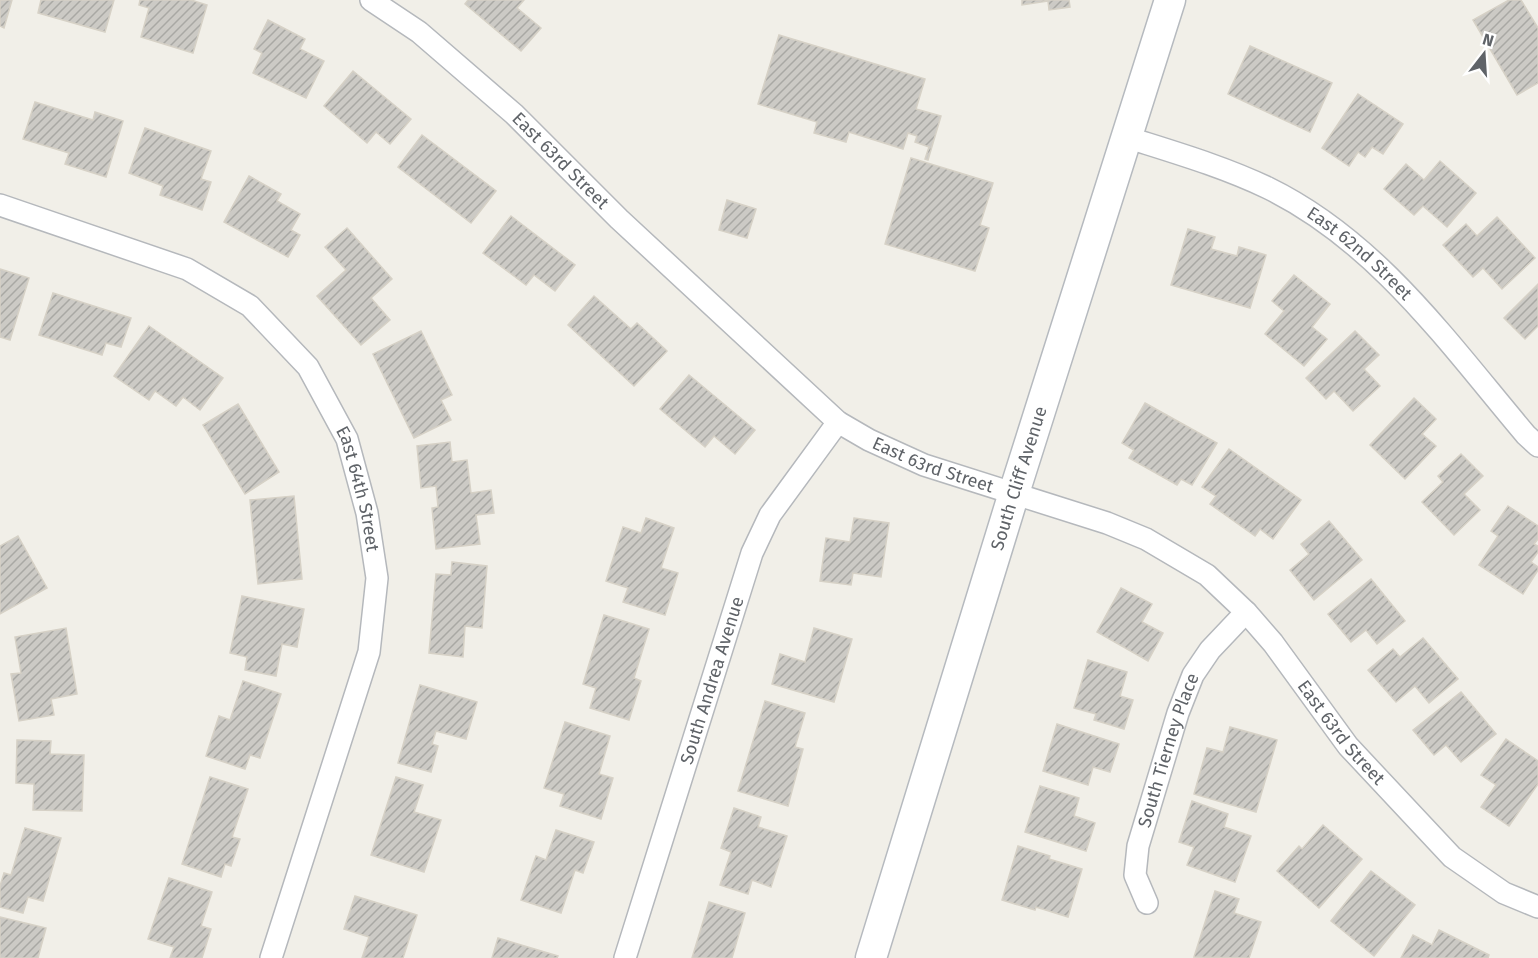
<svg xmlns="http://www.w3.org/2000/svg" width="1538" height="958" font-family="'Fira Sans',sans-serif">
<defs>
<pattern id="building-hatch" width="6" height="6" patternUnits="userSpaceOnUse" patternTransform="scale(1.5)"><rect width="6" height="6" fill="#cccac5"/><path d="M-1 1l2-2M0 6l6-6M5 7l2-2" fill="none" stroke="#a9a8a4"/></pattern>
</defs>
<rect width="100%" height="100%" fill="#f1efe8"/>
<g fill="url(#building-hatch)" stroke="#d6d1c6" stroke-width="1.5">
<polygon points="0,0 12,0 4,28 0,26"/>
<polygon points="41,0 114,0 105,32 38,13"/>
<polygon points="140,0 191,0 207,5 193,53 141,37 149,8 139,5"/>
<polygon points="468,0 524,0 517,8 541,28 521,51 465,4"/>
<polygon points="1022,0 1069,0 1070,7 1049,10 1048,1 1022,5"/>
<polygon points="1509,0 1521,0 1538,28 1538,83 1517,95 1473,20"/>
<polygon points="268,20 305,39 300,49 324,61 306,98 253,73 262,53 254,49"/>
<polygon points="779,35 925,79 916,109 941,116 928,160 925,159 929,147 915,142 917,136 908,133 903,149 849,132 846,142 814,133 817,122 758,104"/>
<polygon points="1250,46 1332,83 1310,132 1228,94"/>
<polygon points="353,71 411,119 390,144 376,132 367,143 324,106"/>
<polygon points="1358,94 1403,124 1383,154 1372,147 1365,157 1358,152 1349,166 1322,148"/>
<polygon points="35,102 93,120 95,112 123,121 106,177 65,164 69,153 23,139"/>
<polygon points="145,128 211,151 201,179 211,182 202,210 160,195 163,186 129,173"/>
<polygon points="422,135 496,191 471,223 398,167"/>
<polygon points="911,158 993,183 980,225 989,228 975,271 885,244"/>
<polygon points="1440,161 1476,193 1447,227 1423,206 1414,215 1384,189 1406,164 1424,180"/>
<polygon points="249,176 281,194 277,201 300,214 291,230 300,235 288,257 224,222"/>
<polygon points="727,200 756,209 747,238 719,230"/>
<polygon points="511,216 575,265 555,291 534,275 526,285 483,253"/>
<polygon points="1497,217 1535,258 1502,289 1483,268 1473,277 1443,245 1466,224 1477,236"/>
<polygon points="347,228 392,279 371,298 390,320 361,345 317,296 346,270 325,247"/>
<polygon points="1188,229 1215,237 1211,249 1237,256 1239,247 1266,255 1250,308 1171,285"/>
<polygon points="0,269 29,278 10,340 0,337"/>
<polygon points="1294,275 1330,304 1312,327 1327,339 1304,366 1265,334 1284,311 1272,301"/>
<polygon points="1538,284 1538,326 1525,339 1504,318"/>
<polygon points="53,293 131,318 121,347 106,343 102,355 39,335"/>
<polygon points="594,296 631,329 637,323 667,351 634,386 568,325"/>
<polygon points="149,326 223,378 200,410 183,397 176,406 155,391 149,400 114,376"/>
<polygon points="421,331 452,395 441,400 451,420 414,438 373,354"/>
<polygon points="1355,331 1379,355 1364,369 1380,386 1353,411 1334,391 1326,399 1306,378"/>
<polygon points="689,375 755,430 735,454 714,436 705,447 660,409"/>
<polygon points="1414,398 1436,419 1422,434 1436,446 1405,479 1370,445"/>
<polygon points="1145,403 1217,443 1192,485 1181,479 1177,485 1129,458 1134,450 1122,443"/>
<polygon points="238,404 279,472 245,494 203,425"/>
<polygon points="450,442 452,462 467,460 471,493 491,490 494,513 476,515 480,544 436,549 432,508 438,507 436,486 421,488 417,446"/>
<polygon points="1229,449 1301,500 1273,539 1260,529 1255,536 1210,504 1216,496 1202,487"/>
<polygon points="1461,454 1483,476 1464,494 1480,510 1454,535 1422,502 1443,482 1438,476"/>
<polygon points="294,496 302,579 258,584 250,500"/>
<polygon points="1508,506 1538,526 1538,539 1534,544 1538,546 1538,552 1531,562 1538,567 1538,570 1523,594 1479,565 1498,536 1491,531"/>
<polygon points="646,518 674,528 661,568 678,573 665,615 623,602 628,588 606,581 623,527 641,533"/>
<polygon points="854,518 889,523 881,577 853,573 851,585 820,581 826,538 850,542"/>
<polygon points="1329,521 1362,560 1314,600 1290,570 1309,554 1301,544"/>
<polygon points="18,536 47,588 0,614 0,546"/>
<polygon points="452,562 487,566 482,628 465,626 463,657 429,653 436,574 451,575"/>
<polygon points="1371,579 1405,621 1377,644 1366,630 1351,642 1328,614"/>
<polygon points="1121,588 1152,604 1142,622 1163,633 1148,661 1097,632"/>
<polygon points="242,596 304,609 297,647 282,644 276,676 245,670 247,657 230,653"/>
<polygon points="604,615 649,629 634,678 641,681 629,720 590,708 596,688 583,684"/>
<polygon points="66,628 77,694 51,699 54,715 19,721 11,674 21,673 15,637"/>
<polygon points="814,628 852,639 834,702 772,684 780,654 805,662"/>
<polygon points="1423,638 1458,679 1429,703 1415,686 1396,702 1368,670 1393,649 1400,657"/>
<polygon points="1088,660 1127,672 1120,696 1133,700 1124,729 1094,720 1096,714 1074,708"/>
<polygon points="243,681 281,694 260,758 250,755 245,769 206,756 219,716 230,720"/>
<polygon points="420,685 477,702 466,739 436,731 432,744 438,746 431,772 398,763"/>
<polygon points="1461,692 1496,734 1461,762 1446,745 1434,755 1413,730"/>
<polygon points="765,701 805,713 795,747 803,749 788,806 738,791"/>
<polygon points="565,722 610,736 599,774 613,778 601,819 560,806 564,794 544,788"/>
<polygon points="1057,724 1119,744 1110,772 1093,767 1088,785 1043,771"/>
<polygon points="1230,727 1277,740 1256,812 1194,794 1207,748 1223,752"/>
<polygon points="1506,739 1538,761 1538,784 1509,826 1481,807 1496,785 1481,775"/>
<polygon points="17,740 51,741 50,754 84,755 82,811 33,810 34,784 16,783"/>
<polygon points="210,777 248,789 232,837 240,839 231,866 225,864 221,877 182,864"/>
<polygon points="396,777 423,785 414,812 441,820 424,872 371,855"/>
<polygon points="1040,786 1079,798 1074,816 1095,823 1086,851 1025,832"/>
<polygon points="1192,801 1228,814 1224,827 1251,836 1235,882 1187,865 1194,847 1179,842"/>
<polygon points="734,808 761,817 758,827 787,836 771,887 752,880 748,894 720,885 731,852 721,848"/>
<polygon points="1323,825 1362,859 1319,908 1277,871 1299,846 1302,849"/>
<polygon points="25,828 61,838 43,901 28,897 23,913 0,907 0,886 4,873 11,875"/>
<polygon points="556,830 594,842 583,873 575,870 561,913 521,900 536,856 546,860"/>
<polygon points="1018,846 1050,856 1049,859 1082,869 1068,917 1036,907 1035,910 1002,900"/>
<polygon points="1371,871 1415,905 1374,956 1331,921"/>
<polygon points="169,878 212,892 201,926 211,929 202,958 170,958 174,947 148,939"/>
<polygon points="1215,891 1239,899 1234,913 1261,922 1249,958 1194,957"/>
<polygon points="355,896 417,915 403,958 362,958 369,937 344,929"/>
<polygon points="709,902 745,913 732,958 692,958"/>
<polygon points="0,917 46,928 38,958 0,958"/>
<polygon points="1439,930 1489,955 1488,958 1401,958 1413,935 1432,945"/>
<polygon points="498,938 558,956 557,958 492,958"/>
</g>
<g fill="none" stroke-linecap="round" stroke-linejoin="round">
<g stroke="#b5b8bc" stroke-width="24">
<g id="minor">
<path id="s1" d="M 371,0 L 419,32 L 514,114 L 619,219 L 838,422 L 869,440 L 924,465 L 1107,523 L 1146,539 L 1207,575 L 1246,612 L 1273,643 L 1348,746 L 1452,857 L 1504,893 L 1538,907"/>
<path id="s2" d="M 1126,137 C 1173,152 1222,166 1268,188 C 1377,241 1449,344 1526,435 L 1538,446"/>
<path id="s3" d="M 0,205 L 187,269 L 250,306 L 308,367 L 347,439 L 367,513 L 377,578 L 369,652 L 271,958"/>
<path id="s4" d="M 1147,903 L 1135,875 L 1138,846 L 1178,713 L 1193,675 L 1210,650 L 1246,612"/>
<path id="s5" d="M 625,958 L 752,553 L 770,515 L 838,422"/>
</g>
</g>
<g stroke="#b6babf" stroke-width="33">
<g id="secondary">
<path id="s6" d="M 871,958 L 1014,493 L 1170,0"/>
</g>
</g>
<use href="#minor" stroke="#fff" stroke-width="21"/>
<use href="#secondary" stroke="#fff" stroke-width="30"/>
</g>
<g text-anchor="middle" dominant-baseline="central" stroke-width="6" stroke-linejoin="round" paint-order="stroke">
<g font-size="18" fill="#5f6368" stroke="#fff">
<text stroke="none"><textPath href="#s1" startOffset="249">East 63rd Street</textPath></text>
<text stroke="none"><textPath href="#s2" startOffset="264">East 62nd Street</textPath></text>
<text stroke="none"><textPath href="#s1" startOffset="735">East 63rd Street</textPath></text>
<text stroke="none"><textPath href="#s6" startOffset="502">South Cliff Avenue</textPath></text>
<text stroke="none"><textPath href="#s3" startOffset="488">East 64th Street</textPath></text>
<text stroke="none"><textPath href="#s5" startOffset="291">South Andrea Avenue</textPath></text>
<text stroke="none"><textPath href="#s1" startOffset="1239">East 63rd Street</textPath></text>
<text stroke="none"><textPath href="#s4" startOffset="160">South Tierney Place</textPath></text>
</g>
</g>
<g transform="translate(1484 54) rotate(17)" stroke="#ffffff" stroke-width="4.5" paint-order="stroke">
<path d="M0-4.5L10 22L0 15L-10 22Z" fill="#5f6368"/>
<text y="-9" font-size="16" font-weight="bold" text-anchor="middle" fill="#5f6368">N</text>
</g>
</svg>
